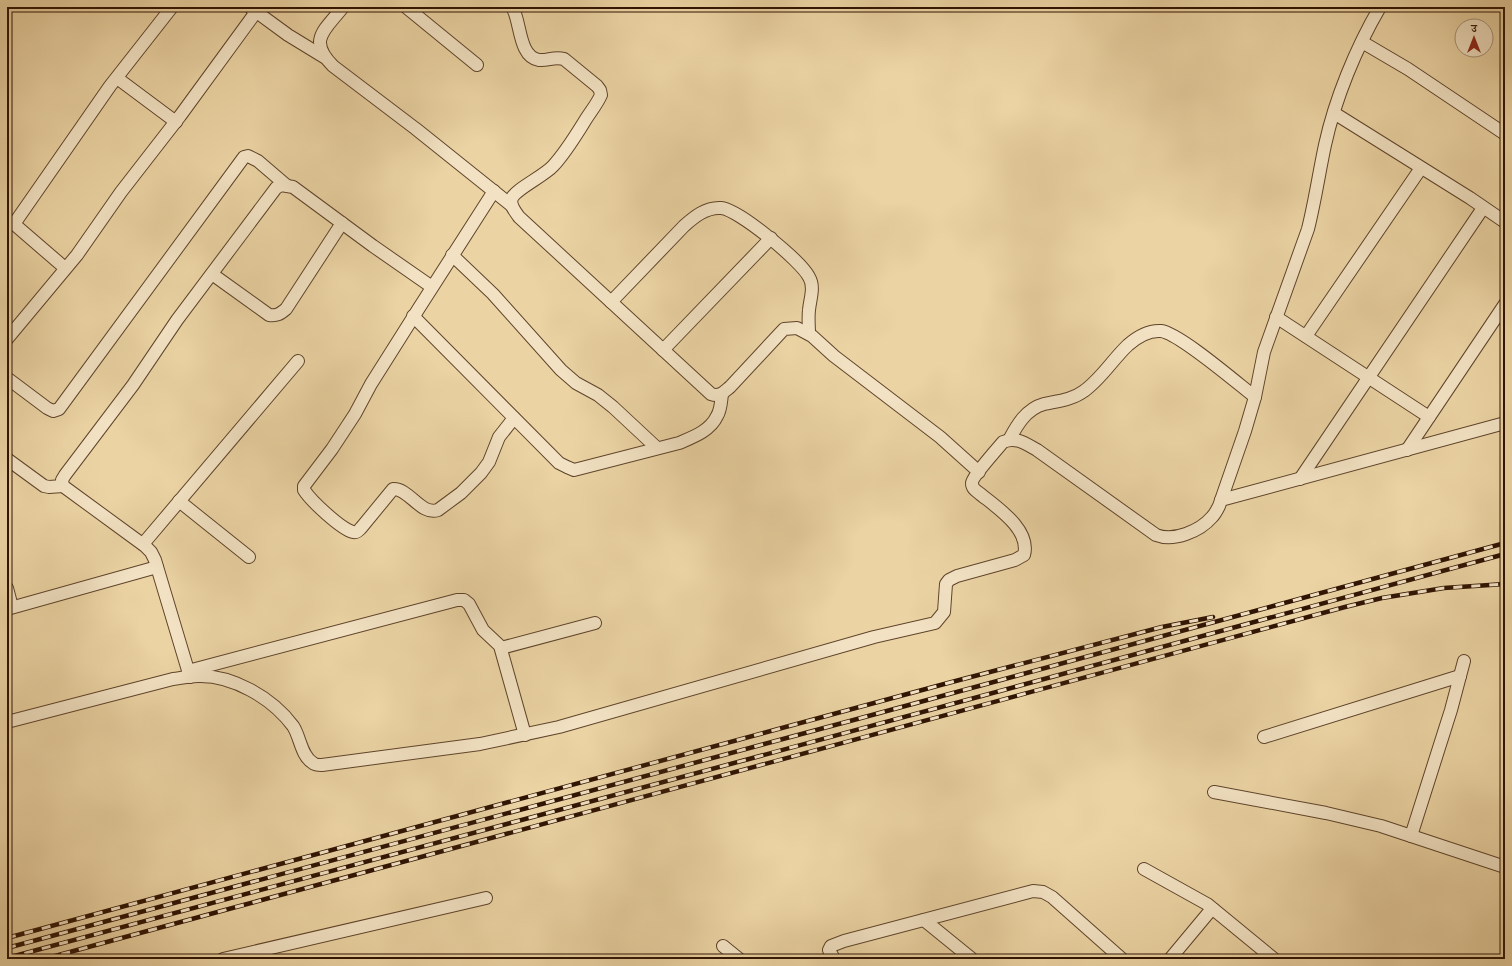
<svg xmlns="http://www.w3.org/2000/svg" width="1512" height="966" font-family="Alegreya,'Noto Serif Devanagari',serif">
<rect width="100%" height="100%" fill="#ebd3a3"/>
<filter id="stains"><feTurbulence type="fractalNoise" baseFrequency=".005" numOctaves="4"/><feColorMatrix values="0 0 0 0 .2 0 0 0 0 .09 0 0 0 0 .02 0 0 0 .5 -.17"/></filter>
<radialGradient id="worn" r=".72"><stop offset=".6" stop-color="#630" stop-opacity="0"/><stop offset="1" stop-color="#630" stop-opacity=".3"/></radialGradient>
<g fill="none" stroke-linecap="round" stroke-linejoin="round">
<g stroke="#5f442b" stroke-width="14">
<g id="minor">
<path d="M 343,7 C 325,30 307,40 333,66 L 416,129 L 511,205"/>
<polyline points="406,7 477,65"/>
<path d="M 512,7 C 521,20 518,57 539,60 C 548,61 554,56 564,59 L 597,86 L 600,90 L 601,95 C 597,104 591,111 586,119 C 576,135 566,152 553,166 C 544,176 516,189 512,198 C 509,205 515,211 519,217 L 711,394 C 720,397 724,392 730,387 L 784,329 L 797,328 L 812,336 L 834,356 L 940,437 L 979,472"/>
<polyline points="251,8 288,35 324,57"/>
<polyline points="1362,42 1408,69 1505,134"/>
<polyline points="117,78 176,122"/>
<polyline points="1334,113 1470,198 1505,222"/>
<path d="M 494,191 L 419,308 L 371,384 L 355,414 L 332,449 L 304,486 L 304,490 C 311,501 341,529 353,532 C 357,533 358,531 361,528 L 393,489 C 409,488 421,516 438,510 L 461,493 L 481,473 L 489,462 L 499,437 L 514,418"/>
<polyline points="7,224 14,224 110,86 172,7"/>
<polyline points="14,224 65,268"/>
<polyline points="452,255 493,294 561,370 576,383 598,395 613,407 657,448"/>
<path d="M 212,274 L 269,315 C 277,316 280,314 286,309 L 342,223"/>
<path d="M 611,302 L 684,226 C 694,217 706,207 721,208 C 738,209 801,261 809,277 C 815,287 810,299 809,310 C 808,318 809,326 809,334"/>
<path d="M 413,316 L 559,463 L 567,467 L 574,470 L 679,443 C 693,437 710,431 717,416 C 721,410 721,401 722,394"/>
<polyline points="1276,317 1429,417"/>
<polyline points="1306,336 1421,168"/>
<polyline points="7,339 77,255 121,192 180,116 256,12"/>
<polyline points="663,350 771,238"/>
<polyline points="7,378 47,408 53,411 59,409 244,157 248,156 258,161 286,185"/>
<path d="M 1009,440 C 1017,425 1026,409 1044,404 C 1058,401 1072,400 1084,391 C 1101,379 1113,359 1128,345 C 1137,337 1148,330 1161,331 C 1179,333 1237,383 1255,397"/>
<polyline points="1407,450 1505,304"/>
<polyline points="7,459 44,486 49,487 63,486"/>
<polyline points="1300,479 1483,208"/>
<polyline points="1221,500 1505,423"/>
<polyline points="179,501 249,557"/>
<polyline points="143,544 298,361"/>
<polyline points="7,588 12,607"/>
<polyline points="7,609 157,567"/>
<polyline points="501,648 595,623"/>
<polyline points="188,671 457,600 464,600 469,604 483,630 500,646 525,735"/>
<polyline points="190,677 155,560 151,552 145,546 63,486 62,480 65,475 133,385 177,320 276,188 281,185 293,187 373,246 432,287"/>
<path d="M 7,722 L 173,679 C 181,678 190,676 198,676 C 233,675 272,698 293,726 C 300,736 301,756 313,763 C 315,765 319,765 322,765 L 480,744 L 559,727 L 874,637 L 935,623 L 944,612 L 946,584 L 949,580 L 957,576 L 1015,560 L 1024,555 C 1031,529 996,507 979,493 C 975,490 972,488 972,483 C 972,477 998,448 1003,442 C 1016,436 1026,444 1037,450 L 1156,535 C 1174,542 1200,531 1212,517 C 1215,514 1217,510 1219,506 L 1245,431 L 1255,397 L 1264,352 L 1308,229 C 1315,201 1319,173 1325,145 C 1335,99 1356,48 1380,7"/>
<polyline points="1264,737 1460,676"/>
<polyline points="1214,792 1326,813 1381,826 1505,867"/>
<polyline points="1411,836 1451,710 1464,661"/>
<polyline points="1144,869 1207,904 1274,959"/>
<polyline points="924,920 972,959"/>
<polyline points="723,946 739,959"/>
<polyline points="223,959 486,898"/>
<polyline points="834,959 829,950 831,946 844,941 1033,891 1043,892 1052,897 1122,959"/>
<polyline points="1170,959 1210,911 1213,909"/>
</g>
</g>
<use href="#minor" stroke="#f2e2c3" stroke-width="12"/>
<g stroke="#301403" stroke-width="4.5">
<g id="rail">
<polyline points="7,938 948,683 1162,627 1213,617"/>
<polyline points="7,948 861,718 1505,543"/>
<polyline points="7,958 749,759 1505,554"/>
<polyline points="44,959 1345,607 1382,598 1444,588 1505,584"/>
</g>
</g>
<use href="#rail" stroke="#f2e2c3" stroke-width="3" stroke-dasharray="9" stroke-linecap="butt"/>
</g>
<rect width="1512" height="966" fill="none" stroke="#ebd3a3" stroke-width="24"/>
<rect x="8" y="8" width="1496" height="950" fill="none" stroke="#301403" stroke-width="2"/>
<rect x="12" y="12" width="1488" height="942" fill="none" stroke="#301403"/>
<g transform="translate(1474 38)"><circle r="19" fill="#f2e2c3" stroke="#a49076"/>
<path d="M0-3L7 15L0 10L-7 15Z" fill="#8f2418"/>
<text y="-6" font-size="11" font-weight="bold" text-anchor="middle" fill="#301403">उ</text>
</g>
<rect width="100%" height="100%" filter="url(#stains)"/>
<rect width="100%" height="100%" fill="url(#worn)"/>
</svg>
